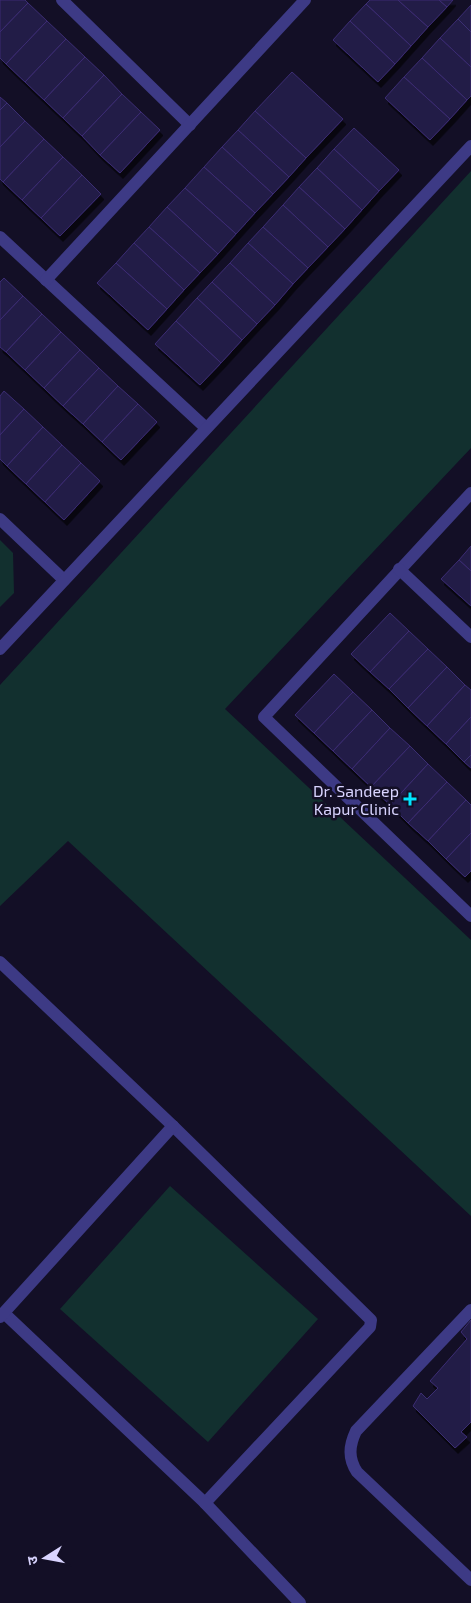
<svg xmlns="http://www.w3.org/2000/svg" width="471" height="1603" font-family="'Exo 2','Noto Sans Devanagari',sans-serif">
<defs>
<filter id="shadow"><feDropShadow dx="3" dy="5.5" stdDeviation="0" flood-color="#0009"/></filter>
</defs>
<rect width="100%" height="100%" fill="#130f26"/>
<g fill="#12302f">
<polygon points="471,171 471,448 225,709 471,940 471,1216 68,841 0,906 0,685"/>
<polygon points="0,540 13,553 14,593 0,607"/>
<polygon points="170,1186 318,1319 208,1442 60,1309"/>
</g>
<g fill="#241b47" stroke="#3b2d73" filter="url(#shadow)">
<polygon points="0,0 25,0 28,3 0,32"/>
<polygon points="370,0 398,0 428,27 411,46 366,4"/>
<polygon points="398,0 439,0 447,7 428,27"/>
<polygon points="439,0 453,0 447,7"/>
<polygon points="28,3 47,21 6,64 0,58 0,32"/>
<polygon points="366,4 411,46 395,64 350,21"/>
<polygon points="471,5 471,32 458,19"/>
<polygon points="458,19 471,32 471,67 440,38"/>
<polygon points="47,21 66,39 25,82 6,64"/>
<polygon points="350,21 395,64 378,82 333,40"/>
<polygon points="440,38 471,67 471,96 467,100 422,58"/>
<polygon points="66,39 85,57 44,100 25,82"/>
<polygon points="85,57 104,75 63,118 44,100"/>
<polygon points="422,58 467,100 450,119 404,77"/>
<polygon points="292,72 343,119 306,158 255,111"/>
<polygon points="104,75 122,94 82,136 63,118"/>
<polygon points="404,77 450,119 430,140 385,98"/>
<polygon points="122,94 141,112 100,155 82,136"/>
<polygon points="0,97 7,103 0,110"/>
<polygon points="7,103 25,121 0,147 0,110"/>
<polygon points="255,111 306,158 289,177 238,130"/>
<polygon points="141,112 160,130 120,173 100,155"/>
<polygon points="25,121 44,139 3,182 0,179 0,147"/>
<polygon points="354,128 399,170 379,191 334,149"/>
<polygon points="238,130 289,177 273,194 222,147"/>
<polygon points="44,139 63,157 22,200 3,182"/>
<polygon points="222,147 273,194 255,213 204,167"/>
<polygon points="334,149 379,191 362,210 317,168"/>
<polygon points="63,157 82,175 41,218 22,200"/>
<polygon points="204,167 255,213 236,234 185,188"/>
<polygon points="317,168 362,210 345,229 299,187"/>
<polygon points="82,175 101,194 60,236 41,218"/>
<polygon points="299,187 345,229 328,247 283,205"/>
<polygon points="185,188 236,234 218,254 167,207"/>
<polygon points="283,205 328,247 308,268 263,227"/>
<polygon points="167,207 218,254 200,273 149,227"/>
<polygon points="149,227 200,273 184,290 134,243"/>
<polygon points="263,227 308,268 293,284 248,243"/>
<polygon points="134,243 184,290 167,309 116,263"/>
<polygon points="248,243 293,284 275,305 230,263"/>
<polygon points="116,263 167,309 148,330 97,283"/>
<polygon points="230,263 275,305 257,324 212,282"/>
<polygon points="4,278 23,296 0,320 0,282"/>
<polygon points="212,282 257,324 242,340 197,298"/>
<polygon points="23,296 42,314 6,352 0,347 0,320"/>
<polygon points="197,298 242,340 221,363 176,321"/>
<polygon points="42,314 61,332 25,370 6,352"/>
<polygon points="176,321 221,363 200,385 155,344"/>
<polygon points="61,332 80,350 44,388 25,370"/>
<polygon points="80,350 99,368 63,406 44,388"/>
<polygon points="99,368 118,386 83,424 63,406"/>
<polygon points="118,386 138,404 102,442 83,424"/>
<polygon points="4,391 24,409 0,435 0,396"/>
<polygon points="138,404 157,422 121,460 102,442"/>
<polygon points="24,409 43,427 7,466 0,459 0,435"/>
<polygon points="43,427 62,445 26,484 7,466"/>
<polygon points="62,445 81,463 45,502 26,484"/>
<polygon points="81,463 100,481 64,520 45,502"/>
<polygon points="471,546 471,571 459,560"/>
<polygon points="459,560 471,571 471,606 441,579"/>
<polygon points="390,613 409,631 370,672 351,654"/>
<polygon points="409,631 428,649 389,689 370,672"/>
<polygon points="428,649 447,667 408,708 389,689"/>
<polygon points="447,667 465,685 427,726 408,708"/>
<polygon points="334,674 353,692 314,733 295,715"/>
<polygon points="465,685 471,690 471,717 446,744 427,726"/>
<polygon points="353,692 372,710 333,751 314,733"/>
<polygon points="372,710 390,728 352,769 333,751"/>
<polygon points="471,717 471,755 464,762 446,744"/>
<polygon points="390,728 410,746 371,787 352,769"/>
<polygon points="410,746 428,764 390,805 371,787"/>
<polygon points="471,755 471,768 464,762"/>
<polygon points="428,764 447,782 408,823 390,805"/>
<polygon points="447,782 466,800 428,841 408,823"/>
<polygon points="466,800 471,805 471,833 446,859 428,841"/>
<polygon points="471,833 471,871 465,877 446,859"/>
<polygon points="471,1320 471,1422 461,1432 467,1437 455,1448 413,1406 421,1393 427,1399 438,1388 430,1381 467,1339 461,1332"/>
</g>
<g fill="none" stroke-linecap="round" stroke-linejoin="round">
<g stroke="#3d3a85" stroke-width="12">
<polyline points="62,0 190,125"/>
<polyline points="0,237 206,428"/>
<polyline points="46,280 305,0"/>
<polyline points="471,493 264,717 471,916"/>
<polyline points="0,519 64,580"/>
<polyline points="399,569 471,637"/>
<polyline points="0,649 471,146"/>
<polyline points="0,962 173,1126 371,1320 370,1327 205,1503"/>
<path d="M 471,1310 L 356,1431 C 349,1446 348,1458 357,1472 L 471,1580"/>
<polyline points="4,1313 205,1503 300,1603"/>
<polyline points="0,1317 173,1126"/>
</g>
</g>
<path fill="#00e5ff" stroke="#130f26" stroke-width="2" d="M407.5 791.5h5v5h5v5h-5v5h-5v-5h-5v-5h5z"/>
<g text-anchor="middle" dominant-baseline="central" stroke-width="5" stroke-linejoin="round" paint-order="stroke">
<g font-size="16" fill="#d9d4ff" stroke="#130f26" text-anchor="end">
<text x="399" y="790">Dr. Sandeep<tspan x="399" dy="18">Kapur Clinic</tspan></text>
</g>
</g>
<g transform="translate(45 1558) rotate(259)" stroke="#130f26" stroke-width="4" paint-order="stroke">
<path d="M0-4L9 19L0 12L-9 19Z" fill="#d9d4ff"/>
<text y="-8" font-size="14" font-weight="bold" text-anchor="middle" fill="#d9d4ff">उ</text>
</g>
</svg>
